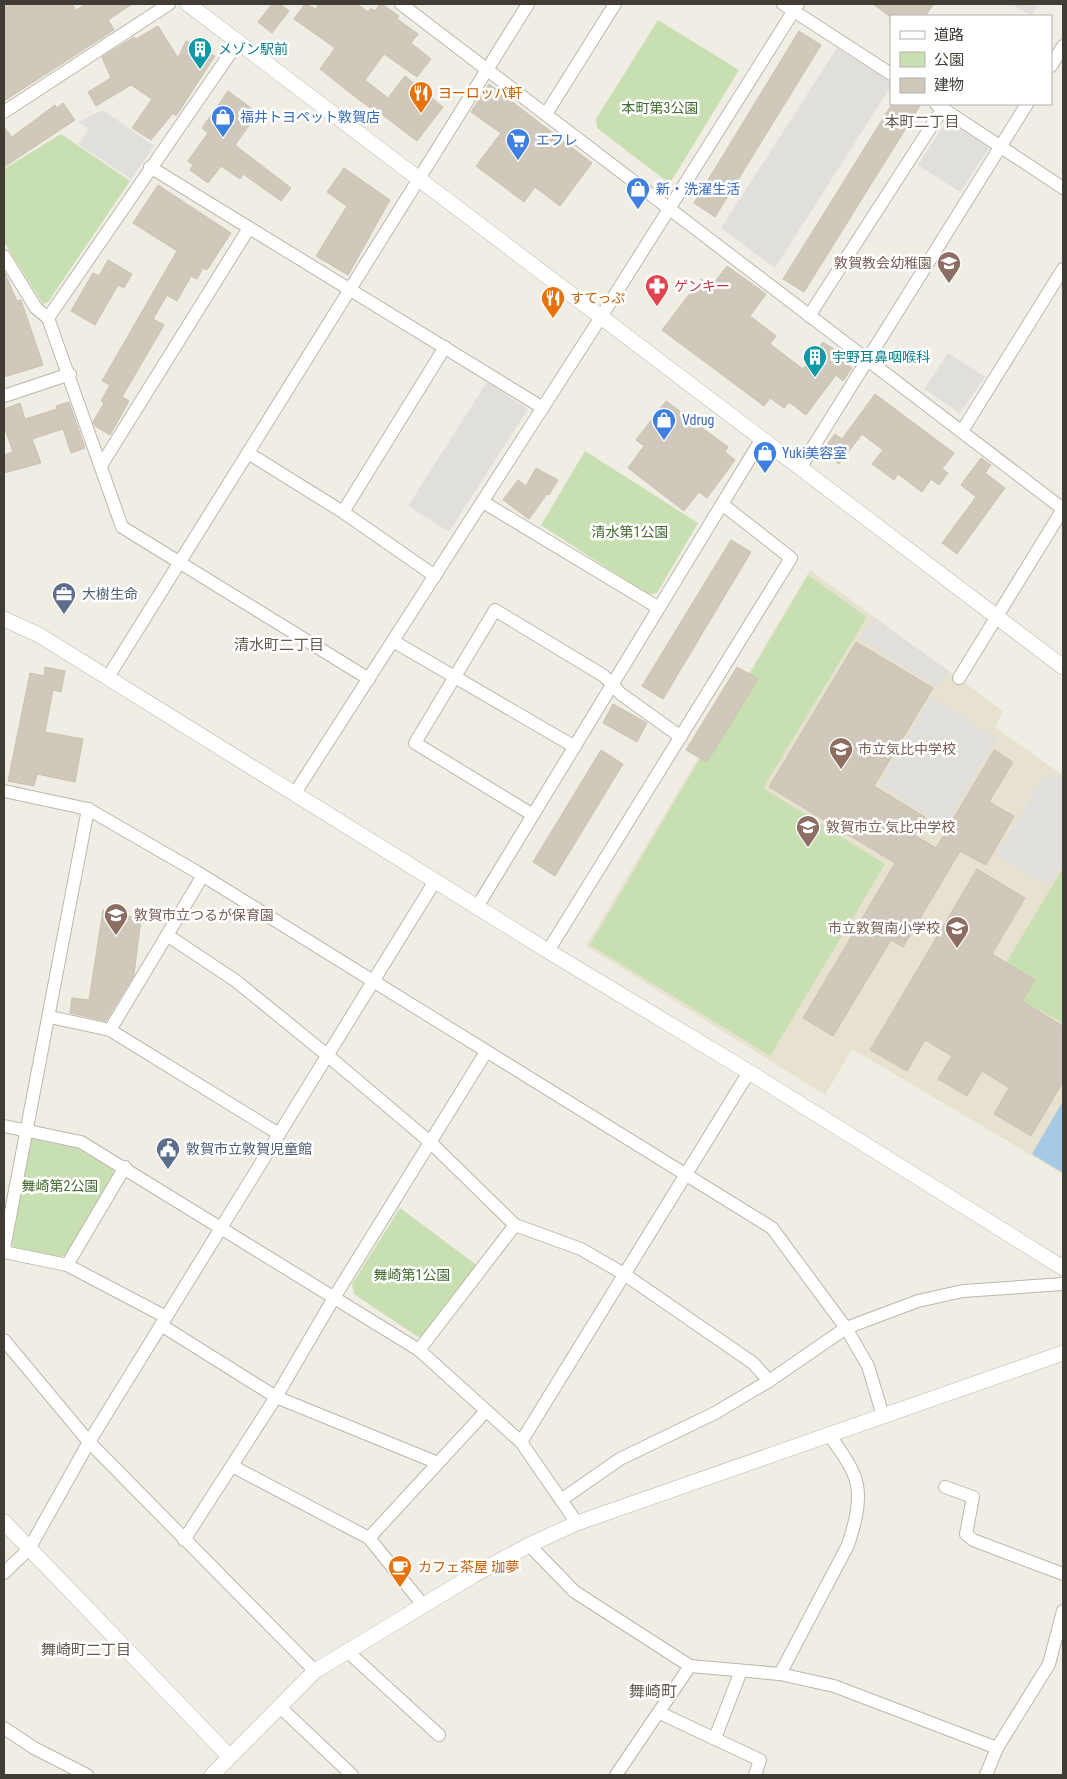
<svg xmlns="http://www.w3.org/2000/svg" width="1067" height="1779" font-family="'Roboto Condensed','Noto Sans JP',sans-serif">
<rect width="100%" height="100%" fill="#f0ede4"/>
<polygon fill="#e7e2cf" points="810,570 1003,711 995,727 1059,773 1063,774 1063,1174 852,1049 825,1095 586,946"/>
<g fill="#c8e0b1">
<polygon points="658,20 739,70 672,180 665,180 597,128 596,119"/>
<polygon points="61,134 130,181 48,302 43,304 4,242 4,169"/>
<polygon points="585,451 698,523 657,593 648,595 541,525"/>
<polygon points="808,575 867,617 763,788 885,864 770,1056 590,945"/>
<polygon points="1063,868 1063,1023 1022,1001 1035,980 1006,963"/>
<polygon points="33,1139 77,1148 113,1169 113,1175 66,1255 60,1257 13,1247 10,1240 28,1143"/>
<polygon points="400,1208 478,1266 424,1336 418,1337 354,1294 352,1284"/>
</g>
<g fill="#e1dfdc">
<polygon points="1012,4 1033,4 1038,7 1031,16"/>
<polygon points="837,48 891,82 891,86 775,268 721,228"/>
<polygon points="103,110 154,146 131,179 78,144 89,129 78,122"/>
<polygon points="947,120 989,148 960,192 918,165"/>
<polygon points="948,353 985,377 960,413 924,389"/>
<polygon points="487,382 528,409 449,532 408,506"/>
<polygon points="873,617 949,671 937,688 859,638"/>
<polygon points="931,697 997,738 945,827 879,785"/>
<polygon points="1046,774 1063,777 1063,864 1049,887 996,855"/>
</g>
<polygon fill="#a6c9e6" points="1063,1101 1063,1173 1032,1154"/>
<g fill="#d0c9bb" stroke="#cac1af">
<polygon points="4,4 72,4 76,10 86,4 132,4 108,20 114,30 4,101"/>
<polygon points="272,4 280,4 289,11 272,33 258,22"/>
<polygon points="305,4 316,9 319,4 357,4 368,12 371,8 375,11 380,4 382,4 399,16 397,19 418,34 411,43 431,59 417,77 384,54 365,80 388,98 405,76 443,107 417,141 380,113 379,114 358,99 320,69 335,48 294,19"/>
<polygon points="873,4 934,4 925,16 889,16"/>
<polygon points="158,26 178,58 186,41 215,56 176,116 173,113 151,140 132,128 152,99 131,85 96,106 88,92 111,78 102,57 134,37 136,39"/>
<polygon points="799,31 821,45 715,217 694,203"/>
<polygon points="489,84 592,163 560,206 535,187 524,202 476,166 501,133 471,112"/>
<polygon points="228,91 258,113 235,145 291,188 281,201 243,174 240,179 221,166 208,183 190,170 193,165 188,161 208,133 202,128"/>
<polygon points="63,103 75,120 4,167 4,127 12,137 55,105 57,108"/>
<polygon points="892,104 921,104 804,292 783,279"/>
<polygon points="344,168 390,200 348,275 316,256 347,206 327,192"/>
<polygon points="158,185 231,233 207,270 203,268 197,279 191,276 177,301 167,295 153,319 164,325 122,397 129,401 110,435 95,426 93,422 104,403 101,401 110,385 102,381 177,251 133,223"/>
<polygon points="108,260 132,274 124,288 118,285 95,325 71,311 93,273 99,276"/>
<polygon points="727,266 766,294 750,316 776,336 770,344 803,369 823,342 838,352 835,355 852,368 843,381 836,375 806,415 789,402 784,408 770,398 764,406 662,330 701,279 711,287"/>
<polygon points="4,271 17,301 21,300 43,365 4,377"/>
<polygon points="875,394 954,453 942,469 948,473 939,485 931,479 922,492 898,474 894,480 872,464 883,450 862,434 839,464 822,451 835,434 842,439"/>
<polygon points="666,401 728,447 725,452 735,460 707,498 699,492 684,511 628,468 644,446 636,440"/>
<polygon points="69,402 85,448 71,453 63,429 32,439 41,463 4,473 4,455 13,452 4,426 4,409 20,403 25,419 57,409 56,406"/>
<polygon points="981,458 991,465 985,473 1005,488 957,554 942,543 976,497 961,485"/>
<polygon points="536,468 558,480 549,495 547,494 529,519 503,500 518,480 526,486"/>
<polygon points="731,540 751,552 663,699 642,686"/>
<polygon points="856,642 933,688 874,786 925,817 914,835 936,848 994,750 1013,762 989,802 1014,816 986,865 960,851 903,947 891,940 833,1036 803,1018 895,863 769,787"/>
<polygon points="45,667 65,671 61,692 53,690 45,732 83,739 75,782 37,774 34,786 8,781 30,673 44,676"/>
<polygon points="737,667 758,679 707,762 686,750"/>
<polygon points="613,704 647,723 637,742 603,723"/>
<polygon points="601,750 623,764 555,876 533,862"/>
<polygon points="977,869 1025,898 992,954 1035,980 1022,1001 1063,1026 1063,1082 1031,1136 994,1114 1009,1088 982,1071 967,1096 938,1079 952,1056 925,1040 907,1071 870,1050"/>
<polygon points="103,910 141,919 134,975 106,1021 70,1013 72,998 89,1000"/>
</g>
<g fill="none" stroke-linecap="round" stroke-linejoin="round">
<g stroke="#bdb7ab" stroke-width="14">
<g id="minor">
<polyline points="401,4 1063,509"/>
<polyline points="783,4 891,74"/>
<polyline points="1051,66 1063,46"/>
<polyline points="936,104 1063,188"/>
<polyline points="4,112 169,4"/>
<polyline points="546,114 615,4"/>
<polyline points="150,167 543,408"/>
<polyline points="4,256 36,308 48,318 122,527 369,679"/>
<polyline points="809,316 943,108"/>
<polyline points="48,318 238,42"/>
<polyline points="4,396 70,374"/>
<polyline points="962,431 1063,269"/>
<polyline points="248,453 343,512 435,576"/>
<polyline points="102,464 249,228"/>
<polyline points="800,468 1027,104"/>
<polyline points="483,502 659,608"/>
<polyline points="343,512 445,347"/>
<polyline points="393,641 575,747"/>
<polyline points="108,677 528,4"/>
<polyline points="959,678 1063,509"/>
<polyline points="4,791 88,809 197,872 772,1228 846,1328 868,1366 883,1416"/>
<polyline points="295,793 601,317 798,4"/>
<polyline points="533,815 415,743 495,610 604,676 621,694 681,737"/>
<polyline points="477,907 761,440"/>
<polyline points="167,935 236,981 327,1055 430,1142 515,1225 581,1249 624,1274 753,1363 769,1381"/>
<polyline points="548,951 791,558 722,504"/>
<polyline points="50,1017 110,1030 279,1134"/>
<polyline points="110,1030 202,877"/>
<polyline points="4,1126 81,1142 419,1350 521,1442 577,1523"/>
<polyline points="4,1248 88,809"/>
<polyline points="4,1252 67,1265 166,1317"/>
<polyline points="67,1265 125,1167"/>
<polyline points="161,1325 276,1397 438,1463"/>
<polyline points="4,1340 89,1442 315,1671"/>
<polyline points="419,1350 515,1225"/>
<polyline points="521,1442 749,1072"/>
<polyline points="232,1466 369,1538 423,1605"/>
<polyline points="945,1487 973,1497 966,1534 973,1540 1063,1574"/>
<polyline points="561,1500 620,1459 715,1413 769,1381 846,1328 918,1301 963,1291 1063,1284"/>
<polyline points="369,1538 486,1411"/>
<polyline points="184,1540 276,1397 335,1296 486,1052"/>
<polyline points="529,1545 575,1592 690,1666 780,1674 834,1686 997,1748 1049,1664 1063,1611"/>
<polyline points="4,1573 29,1549 89,1442 435,881"/>
<polyline points="347,1651 439,1735"/>
<path d="M 780,1674 L 848,1545 C 855,1524 863,1496 854,1475 C 849,1461 837,1447 829,1434"/>
<polyline points="280,1707 352,1775"/>
<polyline points="660,1713 760,1760 755,1775"/>
<polyline points="4,1728 34,1748 87,1775"/>
<polyline points="715,1738 741,1671"/>
<polyline points="616,1775 690,1666"/>
<polyline points="986,1775 997,1748"/>
</g>
</g>
<g stroke="#bdb7ab" stroke-width="16">
<g id="tertiary">
<polyline points="188,4 1063,667"/>
<polyline points="4,619 39,635 548,951 749,1072 1063,1268"/>
<polyline points="4,1522 229,1756"/>
<polyline points="212,1775 315,1671 472,1576 529,1545 577,1523 1063,1353"/>
</g>
</g>
<use href="#minor" stroke="#fff" stroke-width="12"/>
<use href="#tertiary" stroke="#fff" stroke-width="15"/>
</g>
<defs>
<g id="building-pin" transform="scale(1.25)"><path d="M0 17L-7.5 6A9.5 9.5 0 1 1 7.5 6Z" fill="#0f9aa8" stroke="#fff"/><path d="M-4-6H4V6H1V3H-1V6H-4ZM-2.5-4.3h1.7v1.8h-1.7ZM.8-4.3h1.7v1.8H.8ZM-2.5-1h1.7V.8h-1.7ZM.8-1h1.7V.8H.8Z" fill="#fff"/></g>
<g id="restaurant-pin" transform="scale(1.25)"><path d="M0 17L-7.5 6A9.5 9.5 0 1 1 7.5 6Z" fill="#e8710a" stroke="#fff"/><path d="M-5-6h1v4h1v-4h1v4h1v-4h1v5L-1.5 .5V6h-2V.5L-5-1ZM5-6V6H3V1.5H1.5Q1.5-4 5-6Z" fill="#fff"/></g>
<g id="shop-pin" transform="scale(1.25)"><path d="M0 17L-7.5 6A9.5 9.5 0 1 1 7.5 6Z" fill="#3f7fe0" stroke="#fff"/><path d="M-5-2.5h2.3a2.7 3.5 0 0 1 5.4 0H5L5.5 6h-11ZM-1.5-2.5h3a1.5 2.3 0 0 0-3 0Z" fill="#fff"/></g>
<g id="supermarket-pin" transform="scale(1.25)"><path d="M0 17L-7.5 6A9.5 9.5 0 1 1 7.5 6Z" fill="#3f7fe0" stroke="#fff"/><path d="M-6-5.5h2.5l.6 2H6L4.5 2H-2.5L-4.4-4H-6ZM-1.5 3.2a1.3 1.3 0 1 0 .1 0ZM3 3.2a1.3 1.3 0 1 0 .1 0Z" fill="#fff"/></g>
<g id="school-pin" transform="scale(1.25)"><path d="M0 17L-7.5 6A9.5 9.5 0 1 1 7.5 6Z" fill="#8d6e63" stroke="#fff"/><path d="M0-5L7-2L0 1L-7-2ZM-4 1L0 2.5L4 1V4Q0 6-4 4Z" fill="#fff"/></g>
<g id="pharmacy-pin" transform="scale(1.25)"><path d="M0 17L-7.5 6A9.5 9.5 0 1 1 7.5 6Z" fill="#e0444e" stroke="#fff"/><path d="M-2-6h4v4h4v4h-4v4h-4v-4h-4v-4h4Z" fill="#fff"/></g>
<g id="office-pin" transform="scale(1.25)"><path d="M0 17L-7.5 6A9.5 9.5 0 1 1 7.5 6Z" fill="#5c6f8a" stroke="#fff"/><path d="M-6-3h4V-5.5h4V-3h4V5H-6ZM-1-4.5V-3h2v-1.5ZM-6 0V1H6V0Z" fill="#fff"/></g>
<g id="civic-pin" transform="scale(1.25)"><path d="M0 17L-7.5 6A9.5 9.5 0 1 1 7.5 6Z" fill="#5c6f8a" stroke="#fff"/><path d="M-.6-6.5H3V-4.5H.6V-3L4-1V1h2V6H-6V1h2V-1L-.6-3ZM-1.2 2.5V6h2.4V2.5Z" fill="#fff"/></g>
<g id="cafe-pin" transform="scale(1.25)"><path d="M0 17L-7.5 6A9.5 9.5 0 1 1 7.5 6Z" fill="#e8710a" stroke="#fff"/><path d="M-5.5-4.5H6V0H3Q3 3.5 0 3.5H-2.5Q-5.5 3.5-5.5 0ZM3-3.2v2h1.7v-2ZM-6 4.5H4V6H-6Z" fill="#fff"/></g>
</defs>
<g fill-rule="evenodd">
<use href="#building-pin" x="200" y="49"/>
<use href="#restaurant-pin" x="421" y="93"/>
<use href="#shop-pin" x="223" y="117"/>
<use href="#supermarket-pin" x="518" y="140"/>
<use href="#shop-pin" x="638" y="189"/>
<use href="#school-pin" x="949" y="263"/>
<use href="#pharmacy-pin" x="657" y="286"/>
<use href="#restaurant-pin" x="553" y="298"/>
<use href="#building-pin" x="815" y="357"/>
<use href="#shop-pin" x="664" y="420"/>
<use href="#shop-pin" x="765" y="453"/>
<use href="#office-pin" x="64" y="594"/>
<use href="#school-pin" x="841" y="749"/>
<use href="#school-pin" x="808" y="827"/>
<use href="#school-pin" x="116" y="915"/>
<use href="#school-pin" x="957" y="928"/>
<use href="#civic-pin" x="168" y="1149"/>
<use href="#cafe-pin" x="400" y="1567"/>
</g>
<g text-anchor="middle" dominant-baseline="central" stroke-width="5" stroke-linejoin="round" paint-order="stroke">
<g font-size="14" fill="#0d838f" stroke="#fff" text-anchor="start">
<text x="218" y="49">メゾン駅前</text>
<text x="832" y="357">宇野耳鼻咽喉科</text>
</g>
<g font-size="14" fill="#c56008" stroke="#fff" text-anchor="start">
<text x="438" y="93">ヨーロッパ軒</text>
<text x="570" y="298">すてっぷ</text>
<text x="418" y="1567">カフェ茶屋 珈夢</text>
</g>
<g font-size="14" fill="#436b30" stroke="#fff">
<text x="660" y="108">本町第3公園</text>
<text x="630" y="532">清水第1公園</text>
<text x="60" y="1186">舞崎第2公園</text>
<text x="412" y="1275">舞崎第1公園</text>
</g>
<g font-size="14" fill="#366cbe" stroke="#fff" text-anchor="start">
<text x="240" y="117">福井トヨペット敦賀店</text>
<text x="536" y="140">エフレ</text>
<text x="656" y="189">新・洗濯生活</text>
<text x="682" y="420">Vdrug</text>
<text x="782" y="453">Yuki美容室</text>
</g>
<g font-size="14" fill="#785e54" stroke="#fff" text-anchor="start">
<text x="932" y="263" text-anchor="end">敦賀教会幼稚園</text>
<text x="858" y="749">市立気比中学校</text>
<text x="826" y="827">敦賀市立 気比中学校</text>
<text x="134" y="915">敦賀市立つるが保育園</text>
<text x="940" y="928" text-anchor="end">市立敦賀南小学校</text>
</g>
<g font-size="14" fill="#be3a42" stroke="#fff" text-anchor="start">
<text x="674" y="286">ゲンキー</text>
</g>
<g font-size="14" fill="#4e5e75" stroke="#fff" text-anchor="start">
<text x="82" y="594">大樹生命</text>
<text x="186" y="1149">敦賀市立敦賀児童館</text>
</g>
<g font-size="15" fill="#625b4d" stroke="#fff">
<text x="922" y="122">本町二丁目</text>
<text x="279" y="645">清水町二丁目</text>
<text x="86" y="1650">舞崎町二丁目</text>
</g>
<g font-size="16" fill="#625b4d" stroke="#fff">
<text x="653" y="1691">舞崎町</text>
</g>
</g>
<rect width="1067" height="1779" fill="none" stroke="#413d35" stroke-width="10"/>
<rect x="890" y="15" width="162" height="90" fill="#ffffff" stroke="#b3b1ae"/>
<rect x="900" y="31" width="25" height="8" fill="#ffffff" stroke="#b3b1ae"/>
<text x="934" y="40" font-size="15" fill="#413d35">道路</text>
<rect x="900" y="52" width="25" height="15" fill="#c8e0b1" stroke="#b3b1ae"/>
<text x="934" y="65" font-size="15" fill="#413d35">公園</text>
<rect x="900" y="78" width="25" height="15" fill="#d0c9bb" stroke="#b3b1ae"/>
<text x="934" y="90" font-size="15" fill="#413d35">建物</text>
</svg>
